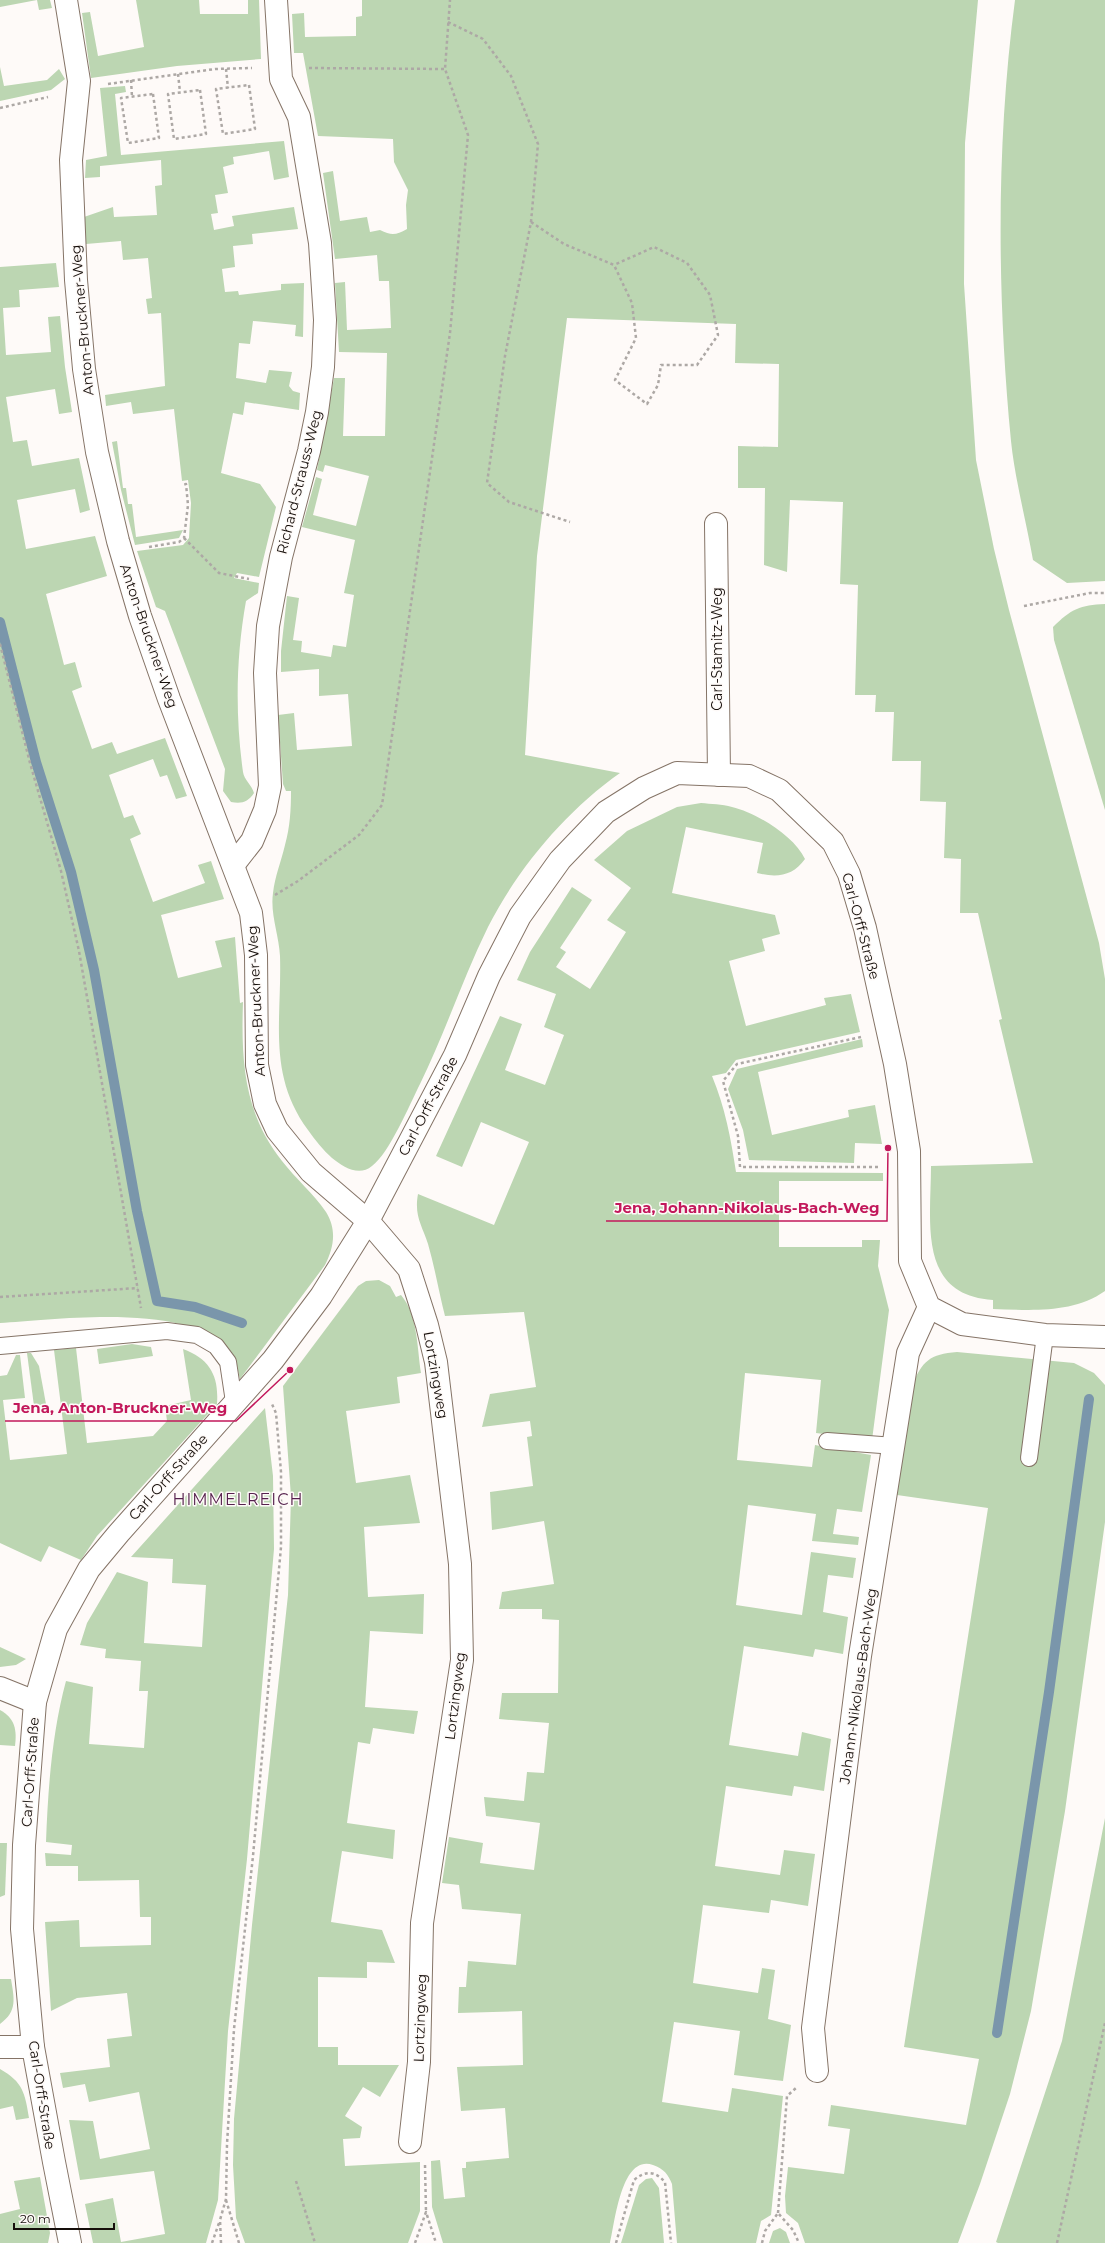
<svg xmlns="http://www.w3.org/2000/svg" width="1105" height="2243" font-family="Montserrat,sans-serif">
<rect width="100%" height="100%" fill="#fefaf8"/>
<g fill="#bcd6b2">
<polygon points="0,0 50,0 52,8 39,10 37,0 0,7"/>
<polygon points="136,0 199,0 200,14 248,14 248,0 259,0 261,59 177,66 91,78 82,13 90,12 98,56 144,47"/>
<path d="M 362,0 L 978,0 L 965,143 L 964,284 L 976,460 L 994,549 L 1009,610 L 1099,943 L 1105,979 L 1105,1291 C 1072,1314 1031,1310 993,1309 L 993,1300 C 917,1295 931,1222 931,1166 L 1033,1163 L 999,1020 L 1002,1019 L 978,913 L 960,913 L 961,859 L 944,858 L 946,802 L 920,801 L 921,761 L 892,761 L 894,712 L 875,712 L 876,695 L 855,695 L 858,585 L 840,584 L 843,502 L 790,500 L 787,572 L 764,565 L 765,488 L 738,488 L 738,446 L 778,447 L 779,364 L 735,363 L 736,324 L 567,318 L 537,556 L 525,755 L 620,773 C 566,811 518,868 488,927 C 463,978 445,1033 420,1084 C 410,1104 389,1154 372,1166 C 359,1177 343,1167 332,1158 C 323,1150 315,1140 308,1130 C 267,1074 282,1020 280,956 C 279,935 270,914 273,893 C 275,876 281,862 285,845 C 290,827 291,810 291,791 L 286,791 L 283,784 L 278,715 L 294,713 L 297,750 L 352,746 L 348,694 L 319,696 L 319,669 L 281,672 L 281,651 L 287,596 L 299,598 L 293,640 L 302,641 L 301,652 L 331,657 L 333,645 L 346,647 L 354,595 L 344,593 L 355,540 L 302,527 L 316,477 L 322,479 L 313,515 L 356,526 L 369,476 L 325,465 L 323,472 L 317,470 L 334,378 L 345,378 L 343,436 L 385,436 L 387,353 L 339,352 L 335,283 L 345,282 L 347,330 L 391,328 L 389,281 L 379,281 L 377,255 L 335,259 L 323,173 L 333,171 L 340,221 L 367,217 L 370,232 L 380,230 C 392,236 396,235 407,229 L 406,205 L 408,190 L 394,162 L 393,139 L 318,136 L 303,53 L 294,53 L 292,14 L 304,13 L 305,37 L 356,36 L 356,17 L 362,16 Z"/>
<path d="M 1015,0 L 1105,0 L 1105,581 L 1067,583 L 1033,560 C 1026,520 1015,480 1011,441 C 997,296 996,144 1015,0 Z"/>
<polygon points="0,67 4,86 47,80 59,69 65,79 51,90 0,101"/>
<path d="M 125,86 L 126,92 L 115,94 L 121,155 L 284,141 L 289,177 L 274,180 L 269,151 L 233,157 L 234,164 L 223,167 L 228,193 L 215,195 L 218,213 L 211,214 L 214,230 L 234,226 L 232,216 L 294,207 L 298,229 L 252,234 L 253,244 L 233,246 L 235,267 L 222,269 L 225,292 L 238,291 L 239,295 L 281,290 L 281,284 L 304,283 L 303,337 L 295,336 L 296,325 L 253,321 L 250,344 L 239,343 L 236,378 L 266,383 L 269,370 L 292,372 L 289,386 L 293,391 L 300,393 L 299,410 L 245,402 L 243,415 L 233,413 L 221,473 L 260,484 L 276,507 L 259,577 L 237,573 L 234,578 L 259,583 L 258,593 L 246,601 C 236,657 235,715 243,772 C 244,780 252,785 254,793 C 248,802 242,804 231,802 L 223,791 L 225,769 L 165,611 L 156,607 L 137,551 L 183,545 L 189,538 L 191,503 L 188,480 L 182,481 L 174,409 L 133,414 L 131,402 L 106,406 L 105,395 L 165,386 L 161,313 L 148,314 L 146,299 L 152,298 L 148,258 L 123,260 L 121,241 L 86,244 L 84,217 L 113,207 L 114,217 L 157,215 L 155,186 L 162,185 L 161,160 L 100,166 L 100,177 L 85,178 L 86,160 L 107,156 L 100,88 Z"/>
<path d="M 56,263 L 59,287 L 19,290 L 20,307 L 3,308 L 6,355 L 51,352 L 48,317 L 60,316 L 65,367 L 72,412 L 59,414 L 55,389 L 6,397 L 13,442 L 27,440 L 32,466 L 79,458 L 90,510 L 80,513 L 75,489 L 17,500 L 26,549 L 95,536 L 107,576 L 46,594 L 64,665 L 75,662 L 82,687 L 72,691 L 92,749 L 112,742 L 117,754 L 165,738 L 187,796 L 176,799 L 167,775 L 160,777 L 153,759 L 109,775 L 124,818 L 133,815 L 141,834 L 130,839 L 153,902 L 205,883 L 198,865 L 211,861 L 224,899 L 161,915 L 178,978 L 222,967 L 215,941 L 235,937 L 240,1003 L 243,1002 C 241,1062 244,1113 282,1161 C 296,1179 313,1193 326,1212 C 337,1230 334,1247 325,1265 L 240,1379 C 238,1372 237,1362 234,1356 C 198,1300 57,1320 0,1323 L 0,267 Z"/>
<polygon points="117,441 123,488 126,488 128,504 132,504 136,537 183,530 179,538 135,545 121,490 112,442"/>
<path d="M 1105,604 L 1105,810 L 1054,640 L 1053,627 C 1071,609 1080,605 1105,604 Z"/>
<path d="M 701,803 C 711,804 722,804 732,807 C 757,813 794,836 805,859 C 793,876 777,878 757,873 L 763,843 L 686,827 L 672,893 L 775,915 L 780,934 L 762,939 L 765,951 L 729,961 L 746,1026 L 826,1005 L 824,998 L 851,994 L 860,1032 L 736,1060 L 726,1073 L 712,1076 C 725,1107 731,1139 736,1172 L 883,1173 L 883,1181 L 779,1181 L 779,1247 L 862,1247 L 862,1240 L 880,1240 L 878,1266 L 889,1310 L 872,1440 L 816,1433 L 821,1380 L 745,1373 L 737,1460 L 812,1467 L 815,1445 L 871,1455 L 862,1512 L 837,1509 L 833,1534 L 859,1537 L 858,1545 L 812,1541 L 816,1514 L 748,1505 L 736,1605 L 802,1615 L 811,1552 L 856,1558 L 853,1578 L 828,1575 L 823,1612 L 848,1617 L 843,1654 L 815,1649 L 813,1657 L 744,1646 L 729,1745 L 798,1756 L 802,1732 L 831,1739 L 824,1791 L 794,1786 L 792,1796 L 726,1786 L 715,1866 L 780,1875 L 784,1850 L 815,1854 L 808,1906 L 771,1900 L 769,1913 L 703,1905 L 693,1983 L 758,1993 L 762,1968 L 775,1970 L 768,2019 L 791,2025 L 783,2081 L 734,2075 L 740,2031 L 674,2022 L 662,2102 L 728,2112 L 732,2088 L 783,2096 L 771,2215 L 761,2221 L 756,2243 L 677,2243 L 672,2184 C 668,2174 664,2169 653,2165 C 621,2154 615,2223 610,2243 L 443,2243 L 432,2207 L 431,2161 L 440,2160 L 444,2199 L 465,2197 L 462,2168 L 466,2168 L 466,2162 L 509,2158 L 505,2108 L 461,2111 L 457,2067 L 523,2065 L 522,2011 L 458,2013 L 459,1987 L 466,1987 L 468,1961 L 516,1965 L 521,1914 L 462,1909 L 459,1885 L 442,1883 L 449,1837 L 483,1843 L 480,1863 L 534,1870 L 540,1823 L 486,1816 L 484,1797 L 524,1801 L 527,1772 L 544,1773 L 549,1723 L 499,1719 L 502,1693 L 558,1693 L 559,1620 L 542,1619 L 542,1609 L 499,1609 L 502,1592 L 554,1584 L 544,1521 L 492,1530 L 490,1492 L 533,1486 L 527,1437 L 532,1436 L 530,1421 L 482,1427 L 490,1394 L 536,1387 L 524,1312 L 445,1316 C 439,1293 435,1268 428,1244 C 422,1225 414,1216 418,1194 L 494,1225 L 529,1142 L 481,1122 L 462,1167 L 436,1156 L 500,1016 L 522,1024 L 505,1070 L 545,1085 L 564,1035 L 544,1027 L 556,994 L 517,980 L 530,952 L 572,887 L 592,900 L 560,948 L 566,952 L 556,967 L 590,989 L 626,932 L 607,920 L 631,888 L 594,860 L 627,831 L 677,807 Z"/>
<polygon points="862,1039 863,1047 758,1072 772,1135 849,1117 848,1110 875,1105 882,1144 855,1143 854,1163 749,1160 743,1130 728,1089 737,1069"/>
<path d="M 379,1280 L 390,1286 L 396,1297 L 401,1295 C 418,1315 417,1348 421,1373 L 397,1377 L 400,1403 L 346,1411 L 356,1483 L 410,1475 L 420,1523 L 364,1527 L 368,1597 L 424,1594 L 423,1634 L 370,1631 L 365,1707 L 418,1711 L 414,1734 L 373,1728 L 370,1744 L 358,1742 L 347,1823 L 395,1830 L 393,1859 L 342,1851 L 331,1922 L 382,1930 L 395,1963 L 367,1962 L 367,1978 L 318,1977 L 318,2047 L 338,2047 L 338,2065 L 399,2065 L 380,2097 L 363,2087 L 345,2116 L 362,2127 L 360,2138 L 343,2139 L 345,2166 L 420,2162 L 420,2211 L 408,2243 L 245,2243 L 236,2218 L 233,2165 L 234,2119 L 252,1925 L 288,1595 L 291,1497 L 283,1386 L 358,1286 L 366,1281 Z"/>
<polygon points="132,1344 151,1347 153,1356 99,1364 97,1349"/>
<path d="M 76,1348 L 87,1443 L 153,1436 L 167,1421 L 165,1406 L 191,1400 L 183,1349 C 210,1359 219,1376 217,1404 L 97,1536 L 81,1560 L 49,1546 L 41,1562 L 0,1543 L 0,1376 L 7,1375 L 16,1355 L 20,1355 L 25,1398 L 3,1400 L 10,1460 L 67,1454 L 54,1350 Z"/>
<path d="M 957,1352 L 1074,1363 L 1094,1373 L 1105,1385 L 1105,1522 L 1065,1811 L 1031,2011 L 1010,2094 L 980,2184 L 958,2243 L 805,2243 L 798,2223 L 786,2213 L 785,2196 L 788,2167 L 844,2174 L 850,2129 L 828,2126 L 831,2105 L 966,2125 L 979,2059 L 904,2047 L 988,1508 L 897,1495 L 912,1386 C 922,1361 930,1354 957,1352 Z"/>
<polygon points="27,1353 31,1353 39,1366 46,1404 34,1406"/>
<path d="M 265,1408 L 273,1476 L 274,1549 L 247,1859 L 228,2031 L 218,2200 L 206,2243 L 93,2243 L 85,2204 L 113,2198 L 121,2242 L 165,2234 L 154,2171 L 80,2180 L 69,2120 L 93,2121 L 100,2159 L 150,2149 L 139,2092 L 89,2102 L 85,2084 L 63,2088 L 60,2073 L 110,2067 L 107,2039 L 132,2036 L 127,1993 L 77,1998 L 51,2011 L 45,1922 L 79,1920 L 80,1947 L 151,1945 L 151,1917 L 140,1917 L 139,1880 L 78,1881 L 78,1866 L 46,1866 L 45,1853 L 71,1855 L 72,1845 L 46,1842 C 48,1788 52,1733 66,1681 L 93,1687 L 89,1744 L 144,1748 L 148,1691 L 139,1691 L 141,1661 L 105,1658 L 106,1649 L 80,1645 L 87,1623 L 117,1572 L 148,1582 L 144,1643 L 202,1647 L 206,1585 L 172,1583 L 173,1559 L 131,1557 Z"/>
<polygon points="0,1647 26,1659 16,1665 0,1667"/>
<path d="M 0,1710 C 15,1718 17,1730 15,1746 L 0,1745 Z"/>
<polygon points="1105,1818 1105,2243 998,2243 996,2242 1062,2041"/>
<polygon points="0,1843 7,1843 5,1895 0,1897"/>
<path d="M 0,1979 L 11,1979 C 14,1998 18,2011 0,2024 Z"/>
<path d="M 0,2069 C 23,2082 25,2093 29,2118 L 16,2120 L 13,2106 L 0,2109 Z"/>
<polygon points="40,2177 50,2233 48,2243 0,2243 0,2214 20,2209 14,2181"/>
<polygon points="652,2178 659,2188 664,2243 621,2243 639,2185 646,2179"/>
<polygon points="780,2228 786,2232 790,2243 769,2243 773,2231"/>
</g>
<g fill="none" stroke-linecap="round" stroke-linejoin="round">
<g stroke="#7a96ab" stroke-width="10">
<polyline points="0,622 36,762 71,872 94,970 137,1211 157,1301 195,1307 242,1323"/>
<polyline points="997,2033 1049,1692 1089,1399"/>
</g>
<g stroke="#857467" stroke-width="18">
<g id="service">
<polyline points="0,1346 167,1331 197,1335 216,1346 228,1362 234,1402"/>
<polyline points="827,1441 895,1446"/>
<polyline points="1029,1458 1045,1335"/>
</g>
</g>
<g stroke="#857467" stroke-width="24">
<g id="minor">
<polyline points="66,0 79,81 71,160 76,280 84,369 97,452 118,541 140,616 169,699 251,913 256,955 257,1065 265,1104 277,1130 311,1172 368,1221 409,1269 427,1325 436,1362 460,1564 462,1660 422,1923 419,2062 410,2142"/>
<polyline points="716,524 719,775"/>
<polyline points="234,864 252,841 265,810 270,786 265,673 268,626 281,557 309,451 317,412 323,367 325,320 320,243 299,117 281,79 276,0"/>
<polyline points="0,1688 35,1702"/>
<polyline points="0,2047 33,2047"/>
<polyline points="817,2071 813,2028 860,1656 908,1353 929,1307"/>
<polyline points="70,2243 54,2162 33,2047 22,1929 24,1845 35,1702 56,1629 89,1569 119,1533 273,1360 321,1296 368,1221 455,1055 489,976 520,916 560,860 606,812 644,788 677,773 749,776 779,790 833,842 849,874 865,928 895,1064 909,1151 910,1261 929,1307 962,1324 1045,1335 1105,1337"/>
</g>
</g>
<g stroke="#ada8a5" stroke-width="2.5" stroke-dasharray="3 3" stroke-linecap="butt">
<polyline points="448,22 483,39 511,76 538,144 531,222 505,356 487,483 509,502 570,522"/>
<polyline points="309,68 445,69"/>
<polyline points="226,69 228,88"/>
<polyline points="178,74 180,92"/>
<polyline points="131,80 132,97"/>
<polyline points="108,84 215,69 252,68"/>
<polygon points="249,85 255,129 223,134 216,89"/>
<polygon points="200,90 206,134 174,139 168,94"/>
<polygon points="153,94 159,138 128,143 121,98"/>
<polyline points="0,108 48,97"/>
<polyline points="531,222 564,244 614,265 632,303 636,338 615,380 647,404 658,385 661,365 697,365 718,335 710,295 687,263 654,247 614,265"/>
<polyline points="184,538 219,573 249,579"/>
<polyline points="149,547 179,542 184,538 188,505 186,484 183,485"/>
<polyline points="1024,606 1090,593 1105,593"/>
<polyline points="0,644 30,763 61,871 79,951 141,1308"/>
<polyline points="275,895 298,881 359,835 382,805 450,333 468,135 445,69 450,0"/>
<polyline points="861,1037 737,1064 723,1081 738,1136 740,1167 880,1167"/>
<polyline points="0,1297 138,1288"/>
<polyline points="425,2165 426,2212"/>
<polyline points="296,2181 315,2243"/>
<polyline points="226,2200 239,2243"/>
<polyline points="778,2213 787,2096 796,2088"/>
<polyline points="212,2243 219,2223"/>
<polyline points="221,2243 220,2220 226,2199 227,2144 234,2029 253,1856 281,1547 281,1472 276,1413 272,1404"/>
<polyline points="415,2243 426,2212 436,2243"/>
<path d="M 616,2243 L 634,2180 C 646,2170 655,2171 665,2182 L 671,2243"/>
<polyline points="762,2243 765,2231 778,2213 793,2230 799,2243"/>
<polyline points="1057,2243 1105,2023"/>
</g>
<use href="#service" stroke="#fff" stroke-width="16"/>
<use href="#minor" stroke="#fff" stroke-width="22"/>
</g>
<g text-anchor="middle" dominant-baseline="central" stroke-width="3" stroke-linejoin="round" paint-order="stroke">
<g font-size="14" fill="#150e0a" stroke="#fefaf8">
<text transform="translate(82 320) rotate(-95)">Anton-Bruckner-Weg</text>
<text transform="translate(299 482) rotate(-76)">Richard-Strauss-Weg</text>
<text transform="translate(149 636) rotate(71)">Anton-Bruckner-Weg</text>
<text transform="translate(717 649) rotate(-90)">Carl-Stamitz-Weg</text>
<text transform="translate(861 926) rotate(75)">Carl-Orff-Straße</text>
<text transform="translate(256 1001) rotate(-93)">Anton-Bruckner-Weg</text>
<text transform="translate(428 1106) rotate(-62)">Carl-Orff-Straße</text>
<text transform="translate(436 1375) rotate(80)">Lortzingweg</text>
<text transform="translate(168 1477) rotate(-48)">Carl-Orff-Straße</text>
<text transform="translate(858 1686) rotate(-82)">Johann-Nikolaus-Bach-Weg</text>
<text transform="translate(455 1696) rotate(-83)">Lortzingweg</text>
<text transform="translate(30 1772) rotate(-86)">Carl-Orff-Straße</text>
<text transform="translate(420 2018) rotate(-88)">Lortzingweg</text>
<text transform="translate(42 2095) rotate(81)">Carl-Orff-Straße</text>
</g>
<g font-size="16" letter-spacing="1" fill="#56214e" stroke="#fefaf8">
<text x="238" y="1499">HIMMELREICH</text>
</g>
</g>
<path fill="none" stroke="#c2185b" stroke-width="1.5" d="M888 1148L887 1221H606M290 1370L236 1421H5"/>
<g fill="#c2185b" stroke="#fefaf8" stroke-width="1.5">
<circle cx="888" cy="1148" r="4"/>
<circle cx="290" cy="1370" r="4"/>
</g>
<g font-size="15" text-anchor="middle" font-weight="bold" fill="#c2185b" stroke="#fefaf8" stroke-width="3" stroke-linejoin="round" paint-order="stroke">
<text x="747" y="1213">Jena, Johann-Nikolaus-Bach-Weg</text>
<text x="120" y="1413">Jena, Anton-Bruckner-Weg</text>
</g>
<path d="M14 2223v6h100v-6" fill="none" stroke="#150e0a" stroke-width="2"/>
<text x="20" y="2223" font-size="12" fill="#150e0a" stroke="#fefaf8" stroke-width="3" paint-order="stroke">20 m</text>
</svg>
